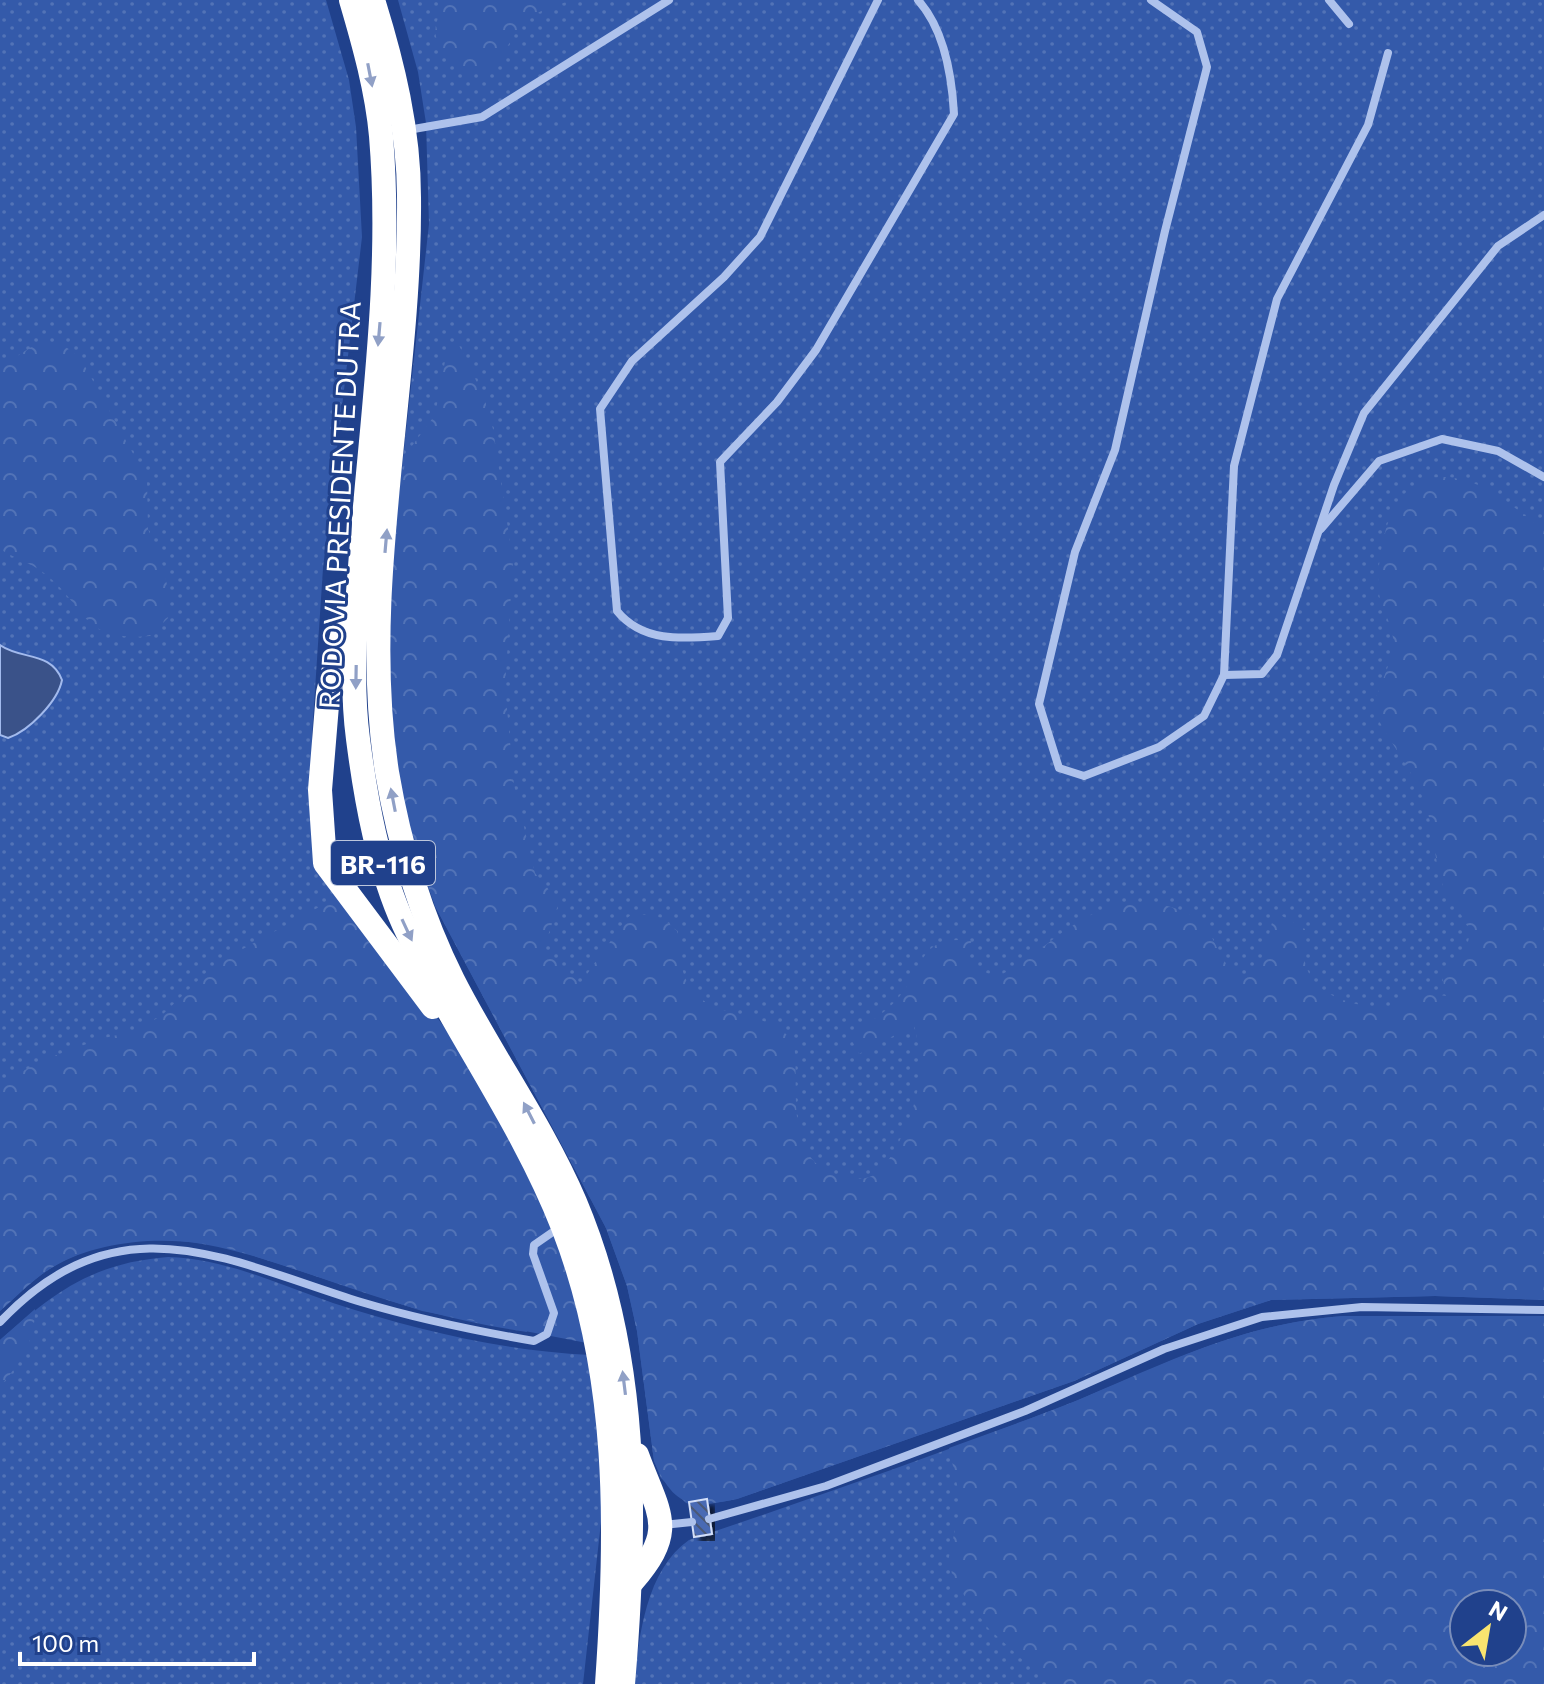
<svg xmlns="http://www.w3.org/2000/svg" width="1544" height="1684" font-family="Commissioner,sans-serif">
<defs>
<pattern id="grass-dots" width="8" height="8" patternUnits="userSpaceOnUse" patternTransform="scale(2)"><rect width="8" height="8" fill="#345aaa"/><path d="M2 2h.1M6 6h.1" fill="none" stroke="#5273b7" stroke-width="1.8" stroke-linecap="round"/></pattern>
<pattern id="forest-crowns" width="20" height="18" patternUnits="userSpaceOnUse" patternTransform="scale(2)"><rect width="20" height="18" fill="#345aaa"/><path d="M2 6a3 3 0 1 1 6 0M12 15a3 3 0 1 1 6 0" fill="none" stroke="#5273b7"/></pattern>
<pattern id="building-back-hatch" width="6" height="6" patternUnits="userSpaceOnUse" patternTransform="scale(2)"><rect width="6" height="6" fill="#496ab4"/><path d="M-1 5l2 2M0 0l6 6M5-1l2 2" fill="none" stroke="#4b5876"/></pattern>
<filter id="shadow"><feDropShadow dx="7" dy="7" stdDeviation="2" flood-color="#0009"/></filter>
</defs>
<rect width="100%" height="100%" fill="#20418c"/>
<g fill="url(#grass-dots)" fill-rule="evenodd">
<path d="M 0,0 L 326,0 L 349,80 L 356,127 L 362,237 L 323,568 L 312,735 L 312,821 L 389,959 L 444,1027 L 527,1332 C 466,1323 408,1308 350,1288 C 254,1256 149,1209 51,1268 C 32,1280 17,1296 0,1311 Z"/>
<polygon points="398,0 1544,0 1544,1300 1435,1296 1271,1300 1198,1324 1074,1381 737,1499 699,1506 686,1503 661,1478 654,1461 637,1331 627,1286 606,1228 435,906 388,593 429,224 426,123 418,72"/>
<path d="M 168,1257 C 227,1259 278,1284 333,1303 C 417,1330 502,1351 590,1355 L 603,1440 L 601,1522 L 583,1684 L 0,1684 L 0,1340 C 55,1292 92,1263 168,1257 Z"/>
<path d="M 1345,1316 L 1544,1316 L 1544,1684 L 634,1684 C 639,1636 646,1570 689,1540 C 816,1497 943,1453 1068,1404 C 1167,1365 1235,1324 1345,1316 ZM 1464,1604 L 1512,1604 L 1512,1652 L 1464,1652 Z"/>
</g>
<g fill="url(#forest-crowns)" fill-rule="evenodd">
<path d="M 449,0 L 571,0 C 556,6 539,10 526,20 C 505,38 499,89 460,67 C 449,61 441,52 437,40 C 432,26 440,11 449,0 Z"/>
<path d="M 456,339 L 483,395 L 493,429 L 513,562 L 505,687 L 514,785 L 535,873 L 559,902 L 544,948 L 580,984 L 627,918 L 634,913 L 663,918 L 677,931 C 681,948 679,970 689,985 C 714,1025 767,1005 794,1043 C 798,1075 792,1110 802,1141 C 808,1157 819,1170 835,1175 C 848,1179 865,1182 877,1173 C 898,1156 919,1100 920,1073 C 921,1055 918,1041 914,1025 L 859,1054 L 849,1035 C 868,1023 885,1014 899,997 C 925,966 919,934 972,941 L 965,952 C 971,970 981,972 999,976 C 1052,949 1091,892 1157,904 C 1170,906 1186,911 1197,919 C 1219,936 1218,970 1246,978 C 1266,966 1268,933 1275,912 L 1305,929 C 1295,991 1335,1002 1389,1010 L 1411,991 L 1446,996 L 1442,975 C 1451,960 1469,953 1469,935 C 1469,918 1449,903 1443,886 C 1433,859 1435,829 1424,801 C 1412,768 1388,741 1373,709 C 1378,686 1394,662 1393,638 C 1391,620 1378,604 1378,585 C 1379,527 1399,456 1473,483 C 1498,492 1522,514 1544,530 L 1544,1300 L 1435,1296 L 1271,1300 L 1198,1324 L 1074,1381 L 737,1499 C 690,1508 675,1508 654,1461 L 637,1331 L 627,1286 L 606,1228 L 435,906 L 414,848 L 392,748 L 388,593 L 406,454 L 435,415 L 446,356 Z"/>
<path d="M 39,342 C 59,342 69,346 82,361 L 147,479 L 148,529 L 164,569 L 170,601 L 168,618 L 150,636 C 79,642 88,607 44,573 C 31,563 14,558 0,549 L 0,367 Z"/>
<path d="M 341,895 C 382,949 428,1000 464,1057 C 520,1144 565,1241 587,1343 L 422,1311 L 239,1251 C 181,1235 106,1236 53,1267 C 33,1279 17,1296 0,1311 L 0,1083 L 46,1059 L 100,1039 L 135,1031 L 161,1016 L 207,972 L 230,956 Z"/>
<path d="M 35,1309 C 35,1341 21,1363 0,1386 L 0,1340 Z"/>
<path d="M 1345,1316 L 1544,1316 L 1544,1684 L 1049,1684 L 988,1628 L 953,1580 L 949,1557 L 961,1503 L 949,1448 C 991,1432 1034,1418 1076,1401 C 1167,1362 1244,1323 1345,1316 ZM 1464,1604 L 1512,1604 L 1512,1652 L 1464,1652 Z"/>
</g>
<path fill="#3a5289" stroke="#a2baed" stroke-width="2" d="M 0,645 C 21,660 51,651 62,680 C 58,701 29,731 8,738 L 0,735 Z"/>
<polygon fill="url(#building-back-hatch)" stroke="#d3dff9" stroke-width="2" filter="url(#shadow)" points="707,1499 712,1534 694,1537 689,1502"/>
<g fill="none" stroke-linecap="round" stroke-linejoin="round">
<g stroke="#aec2ec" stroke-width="8">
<path d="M 878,0 L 760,237 L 724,277 L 632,361 L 600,409 L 617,611 C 642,642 681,639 718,636 L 728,618 L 720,462 L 777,402 L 816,350 L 954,114 C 952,77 944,29 918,0"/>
<polyline points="1151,0 1197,32 1207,67 1165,231 1115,450 1075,552 1039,704 1059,768 1084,776 1159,747 1204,716 1224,675 1234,466 1277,299 1368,125 1388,53"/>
<polyline points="1329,0 1349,24"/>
<polyline points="408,130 482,117 669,0"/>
<polyline points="1321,529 1379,461 1442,439 1498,451 1544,477"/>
<polyline points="1224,675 1262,674 1277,655 1334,485 1364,413 1498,246 1544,215"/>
<path d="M 0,1322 C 119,1197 225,1260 361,1302 C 418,1319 476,1331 534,1341 L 547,1334 L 554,1313 L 533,1254 L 534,1245 L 560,1227"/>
<polyline points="709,1519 826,1486 1025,1411 1164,1349 1262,1317 1362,1307 1544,1310"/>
<polyline points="663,1525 692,1522"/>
</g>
<g stroke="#fff" stroke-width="24">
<path d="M 351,0 C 364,44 377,91 381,136 C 392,267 374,399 363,529 C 358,597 349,671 358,739 C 366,801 378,868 404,925 C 452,1029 521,1120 563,1227 C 620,1374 618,1529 607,1684"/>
<path d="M 373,0 C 393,64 409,130 409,197 C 411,385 358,588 387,772 C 399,843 421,916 453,980 C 491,1055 542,1125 575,1202 C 640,1356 637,1520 623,1684"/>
<polyline points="348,611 328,693 320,790 325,863 433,1007"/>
<path d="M 632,1582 C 678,1529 659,1515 637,1455"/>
</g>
</g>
<defs><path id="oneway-solid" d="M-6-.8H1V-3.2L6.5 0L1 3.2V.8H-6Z" transform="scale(2)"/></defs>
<g fill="#90a0c6">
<use href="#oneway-solid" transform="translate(370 75) rotate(79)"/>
<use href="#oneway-solid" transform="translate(379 334) rotate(95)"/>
<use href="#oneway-solid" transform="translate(386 541) rotate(-85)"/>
<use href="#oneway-solid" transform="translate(356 677) rotate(91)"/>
<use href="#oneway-solid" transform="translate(393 800) rotate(-101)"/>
<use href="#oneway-solid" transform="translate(407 930) rotate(65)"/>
<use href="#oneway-solid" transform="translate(529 1113) rotate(-117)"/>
<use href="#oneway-solid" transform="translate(624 1383) rotate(-97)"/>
</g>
<g text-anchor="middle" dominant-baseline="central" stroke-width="6" stroke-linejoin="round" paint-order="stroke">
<rect fill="#20418c" stroke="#bcc6dc" stroke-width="2" x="331" y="841" width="104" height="44" rx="6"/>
<g font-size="26" font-weight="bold" fill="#fff">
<text x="383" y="863">BR-116</text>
</g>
<g font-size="28" fill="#fff" stroke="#20418c">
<text transform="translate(339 505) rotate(-87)">RODOVIA PRESIDENTE DUTRA</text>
</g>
</g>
<g transform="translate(1488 1628) rotate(31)"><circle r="38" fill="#20418c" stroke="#798dba" stroke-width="2"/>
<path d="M0-6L14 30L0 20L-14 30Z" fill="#f9e46f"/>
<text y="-12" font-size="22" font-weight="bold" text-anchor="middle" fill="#ffffff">N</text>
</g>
<path d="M20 1652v12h234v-12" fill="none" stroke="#ffffff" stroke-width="4"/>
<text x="32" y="1652" font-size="24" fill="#ffffff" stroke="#20418c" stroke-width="6" paint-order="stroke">100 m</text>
</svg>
